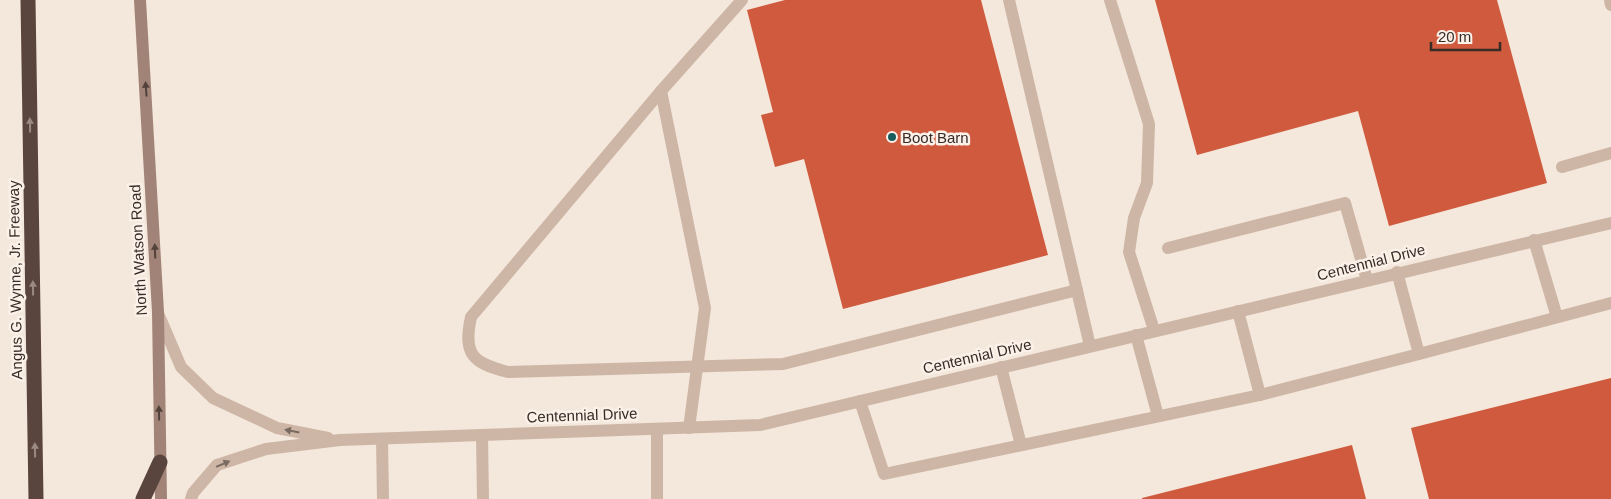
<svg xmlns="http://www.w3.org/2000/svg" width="1611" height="499" font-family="Helvetica,sans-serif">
<rect width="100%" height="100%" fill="#f4e7db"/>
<g fill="#cf5a3d">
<polygon points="785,0 981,0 1048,255 843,309 804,159 775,167 761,115 773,112 747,10"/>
<polygon points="1155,0 1497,0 1547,183 1389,226 1358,111 1197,155"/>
<polygon points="1611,378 1611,499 1429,499 1411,428"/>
<polygon points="1352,445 1366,499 1142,499 1142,498"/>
</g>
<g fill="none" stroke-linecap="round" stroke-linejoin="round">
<g stroke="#cdb6a6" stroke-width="12">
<polyline points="1009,0 1090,346"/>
<polyline points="1110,0 1149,124 1147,183 1134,218 1129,252 1154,330"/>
<polyline points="1610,0 1611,5"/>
<path d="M 661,91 L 471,317 C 463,354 472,363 508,372 L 783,364 L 1077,290"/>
<polyline points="1562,167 1611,153"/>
<polyline points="1534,240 1557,317"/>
<polyline points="1168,248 1345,203 1367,280"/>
<polyline points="1136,335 1158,416"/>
<polyline points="1419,354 1611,303"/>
<polyline points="1001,367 1021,445"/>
<polyline points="1260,395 1419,354 1397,272"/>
<polyline points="860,401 884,474 1260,395 1238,311"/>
<polyline points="689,428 705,308 661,91 742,0"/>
<polyline points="482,435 483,499"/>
<polyline points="382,439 383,499"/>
<polyline points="657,499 657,429"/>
</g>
<g stroke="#cdb6a6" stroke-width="12">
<polyline points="158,313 181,367 213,398 277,428 328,438"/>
<polyline points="191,499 193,493 217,465 266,449 340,440 760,425 1611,223"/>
</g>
<polyline stroke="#a18477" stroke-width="12" points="140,0 158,312 161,499"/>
<g stroke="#5a453e" stroke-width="15">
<polyline points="28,0 36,499"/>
<polyline points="143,499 160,462"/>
</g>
</g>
<defs><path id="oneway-solid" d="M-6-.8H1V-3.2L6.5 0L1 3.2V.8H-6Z" transform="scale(1.25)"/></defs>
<g fill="#52423b">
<use href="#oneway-solid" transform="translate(146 89) rotate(-94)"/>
<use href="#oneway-solid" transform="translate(155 251) rotate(-92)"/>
<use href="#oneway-solid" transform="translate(159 413) rotate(-91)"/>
</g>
<g fill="#9a8a82">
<use href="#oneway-solid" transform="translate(30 125) rotate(-91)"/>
<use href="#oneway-solid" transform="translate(33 288) rotate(-91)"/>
<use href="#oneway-solid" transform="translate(35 450) rotate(-91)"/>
</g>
<g fill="#7b6a60">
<use href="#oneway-solid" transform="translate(292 431) rotate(-169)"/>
<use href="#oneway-solid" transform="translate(223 464) rotate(-23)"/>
</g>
<circle fill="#195c5d" stroke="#fbf1e8" stroke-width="2" cx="892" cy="137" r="5"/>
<g text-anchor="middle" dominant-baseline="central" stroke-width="5" stroke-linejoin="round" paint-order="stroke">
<g font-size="15" fill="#382c27" stroke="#fbf1e8" text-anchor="start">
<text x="902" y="137">Boot Barn</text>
</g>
<g font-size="15" fill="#382c27" stroke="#fbf1e8">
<text transform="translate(138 250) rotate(-93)">North Watson Road</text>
<text transform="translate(1371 262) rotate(-14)">Centennial Drive</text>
<text transform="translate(15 280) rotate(-91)">Angus G. Wynne, Jr. Freeway</text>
<text transform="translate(977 356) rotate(-13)">Centennial Drive</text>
<text transform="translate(582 415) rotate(-2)">Centennial Drive</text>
</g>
</g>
<path d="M1431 42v8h69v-8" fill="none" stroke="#382c27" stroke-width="2.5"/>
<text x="1438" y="42" font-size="15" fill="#382c27" stroke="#fbf1e8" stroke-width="4" paint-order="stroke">20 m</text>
</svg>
